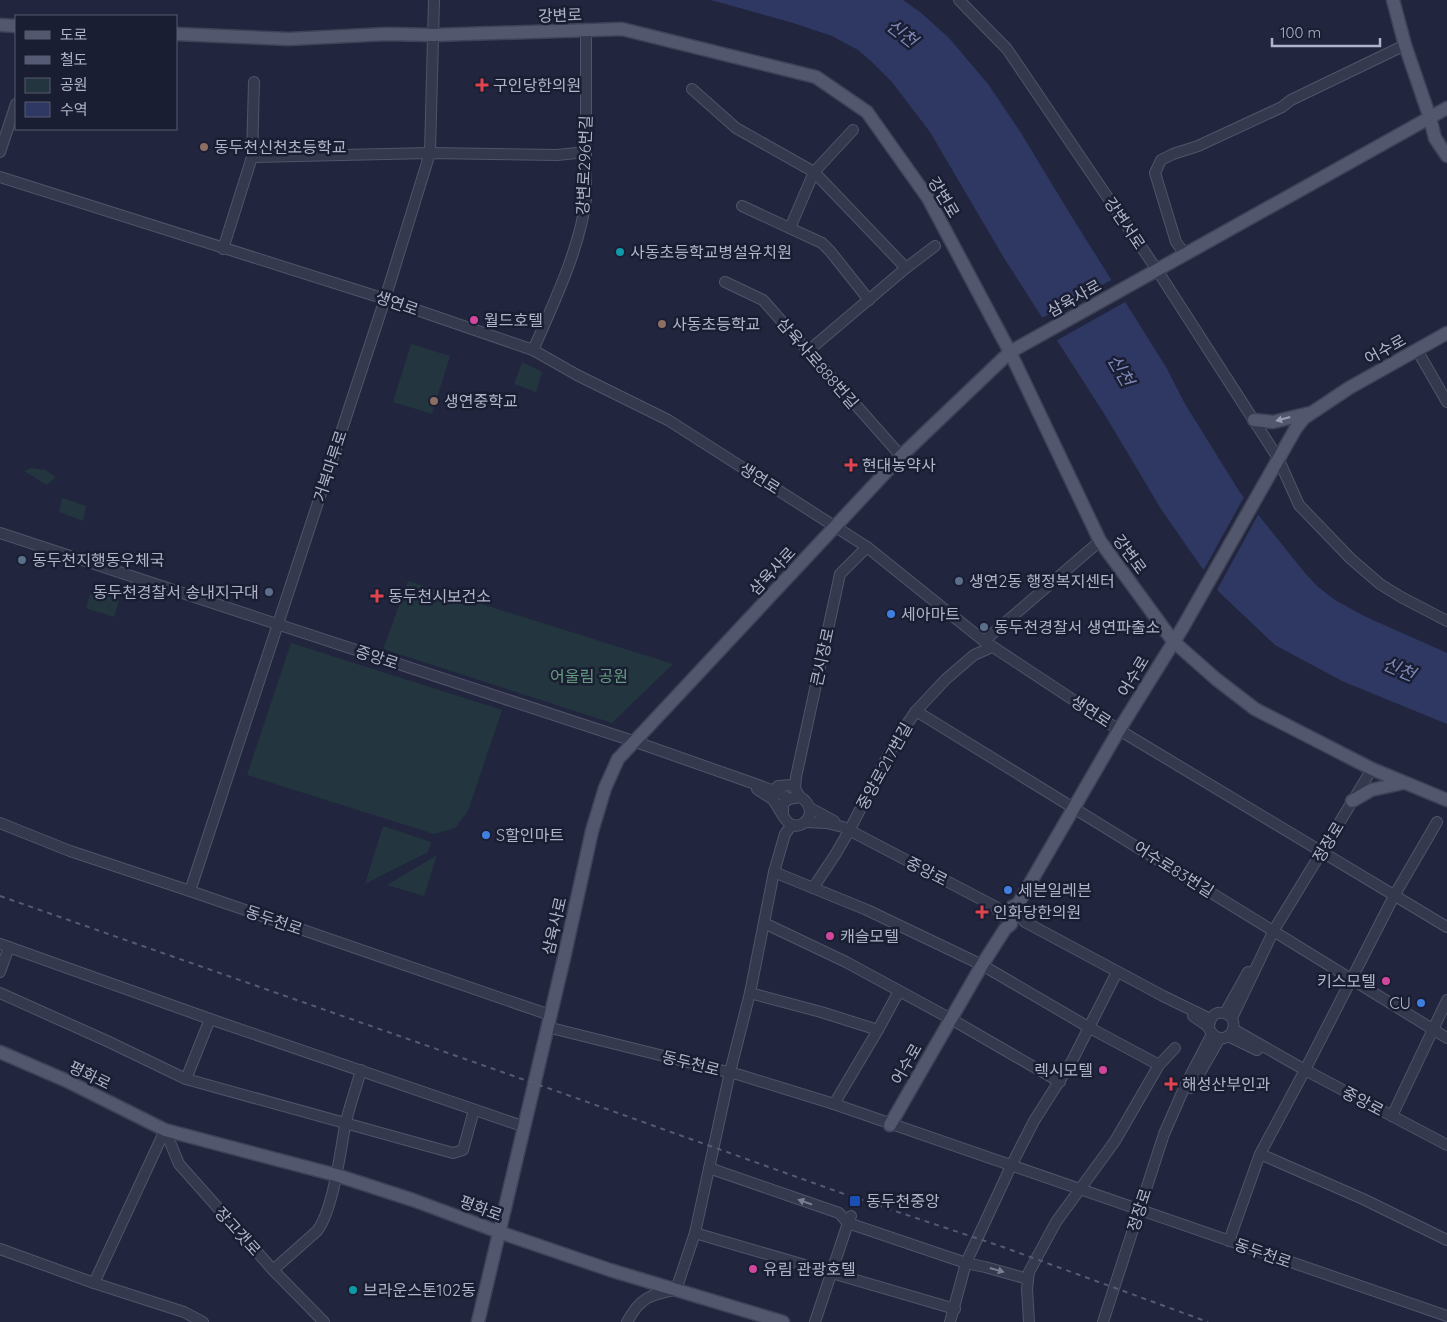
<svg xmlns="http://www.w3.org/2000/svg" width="1447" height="1322" font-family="Quicksand,'Noto Sans KR',sans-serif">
<rect width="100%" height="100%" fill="#21263e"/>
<g fill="#23353f">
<polygon points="411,344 450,356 432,414 393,402"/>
<polygon points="522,362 542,372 536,392 514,384"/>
<polygon points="32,468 45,470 56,477 47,485 24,471"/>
<polygon points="62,498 86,506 83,521 59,512"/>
<polygon points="408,581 673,664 612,723 383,649"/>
<polygon points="91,591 119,600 114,617 86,608"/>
<polygon points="291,643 502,710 468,811 455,828 434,834 247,775"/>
<polygon points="383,826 431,842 428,852 365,884"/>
<polygon points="437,855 424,896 387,885"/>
</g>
<polygon fill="#2f3862" points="711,0 903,0 920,12 949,38 988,84 1021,133 1070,214 1166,367 1185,404 1239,491 1305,573 1317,586 1335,600 1364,616 1447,653 1447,724 1342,681 1275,645 1218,591 1161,509 1105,415 1004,258 930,132 892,82 873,63 858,50 832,36 793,23"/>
<g fill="#21263e">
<polygon points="1113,279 1127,301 1054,342 1040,319"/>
<polygon points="1245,495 1259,513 1216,592 1202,573"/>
</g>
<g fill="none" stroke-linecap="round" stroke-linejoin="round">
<g stroke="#505469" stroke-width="12">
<g id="minor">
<polyline points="959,0 1007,49 1157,270 1278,458 1299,505 1351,559 1380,584 1401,597 1447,621"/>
<polyline points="692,89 736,128 814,172 906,268"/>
<polyline points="0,152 16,104"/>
<polyline points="252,157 430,153 557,155 586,152"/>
<polyline points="0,177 385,299 533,350 577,375 668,420 867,547 984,641 1119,730 1447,927"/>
<polyline points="742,206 822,243 830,251 869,300"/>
<polyline points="790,228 814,172 853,130"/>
<polyline points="223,249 252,157 254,82"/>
<polyline points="1185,254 1176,242 1155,173 1161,160 1173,154 1198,146 1282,107 1291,100 1405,45"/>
<polyline points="725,282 763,300 901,456"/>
<path d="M 533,350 C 553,305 580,248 586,199 L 586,30"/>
<polyline points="1417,350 1447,402"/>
<polyline points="808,351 906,268 935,246"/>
<polyline points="0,533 633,741 761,786 781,794 789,799"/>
<polyline points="984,641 1100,541"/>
<polyline points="916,711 1447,1038"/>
<path d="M 757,789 C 762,793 769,796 773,800 C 781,809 787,834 804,823 C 814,815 810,802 800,797 L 789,799 L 783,804 L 783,816"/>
<polyline points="772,791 778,786 792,785"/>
<polyline points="800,797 795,789 796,777 840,574 867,547"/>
<polyline points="810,808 834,821"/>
<polyline points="805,822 827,823 843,827 996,907 1001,916"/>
<polyline points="0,823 70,851 190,891 550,1015"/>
<polyline points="774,872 867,910 982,965 1090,1028 1159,1065"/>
<polyline points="813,888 835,855 849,831 896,740 916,711 946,679 974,655 992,647"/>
<polyline points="190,891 385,299 430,153 434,0"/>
<polyline points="1018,913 1025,922 1163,996 1210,1019"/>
<polyline points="764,923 846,962 951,1019 1060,1082"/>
<polyline points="0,944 210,1019 525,1127"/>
<polyline points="0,972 9,947"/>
<polyline points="0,993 107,1041 186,1079 453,1153 463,1150 474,1110"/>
<polyline points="750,993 821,1012 878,1030"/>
<polyline points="1225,1013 1248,972"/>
<path d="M 1193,1016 C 1197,1019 1202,1022 1206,1025 C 1211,1029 1211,1037 1220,1038 C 1236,1040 1239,1015 1223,1013 C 1214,1011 1209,1019 1209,1027"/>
<polyline points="1232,1018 1274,930 1372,769"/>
<polyline points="547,1027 740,1075 834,1104 1447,1316"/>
<polyline points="1233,1029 1305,1070 1447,1145"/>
<polyline points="1228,1036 1257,1050"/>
<polyline points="186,1079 210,1019"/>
<polyline points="1191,1088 1220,1038"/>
<polyline points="834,1104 878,1030 899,991"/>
<polyline points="1392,1116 1447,1000"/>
<polyline points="165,1130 179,1164 273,1270 324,1322"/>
<polyline points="1260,1154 1363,1199 1447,1240"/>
<polyline points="709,1168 839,1213 848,1223 851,1216"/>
<polyline points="695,1233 955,1309"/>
<polyline points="1229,1241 1260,1154 1305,1070 1394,896 1437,822"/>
<polyline points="0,1249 94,1283 184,1312 203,1322"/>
<path d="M 273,1270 L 317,1231 C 333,1210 340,1154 345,1126 C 349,1107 356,1089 361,1070"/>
<polyline points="1028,1279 985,1267 966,1263 1011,1166 1034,1121 1072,1061 1117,972"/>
<polyline points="94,1283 165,1130"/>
<path d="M 627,1322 C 640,1298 650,1294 676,1290 L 695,1233 L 730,1072 L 750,993 L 774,872 L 785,834 L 792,825"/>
<polyline points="815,1322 848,1223 966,1263 950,1322"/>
<polyline points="1029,1322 1027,1289 1029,1272 1056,1222 1115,1141 1159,1065 1175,1048"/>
<polyline points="1103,1322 1164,1134 1185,1086 1212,1034"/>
</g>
</g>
<g stroke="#3e4257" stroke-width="15">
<g id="major">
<polyline points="1393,0 1405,45 1430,118 1435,138 1447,156"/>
<polyline points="0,25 16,26"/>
<polyline points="176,34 289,39 386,34 434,35 622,29 816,77 867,112 928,198 1010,352 1100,541 1173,641 1216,679 1255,709 1372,769 1447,800"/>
<polyline points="1254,420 1273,422 1310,413"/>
<polyline points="1352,801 1371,790 1403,783"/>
<polyline points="1012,907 1018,904 1119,730 1183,627 1296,428 1304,418 1349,388 1447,333"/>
<polyline points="0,1052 65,1080 165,1130 336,1175 413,1200 499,1232 610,1270 783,1322"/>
<polyline points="890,1125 982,965 1005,929 1011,924"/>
<polyline points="478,1322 564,958 592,831 605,788 618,759 901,456 1010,352 1447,108"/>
</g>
</g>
<use href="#minor" stroke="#35394e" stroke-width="10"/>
<use href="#major" stroke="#52576e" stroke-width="12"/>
<polyline stroke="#565b75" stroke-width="2" stroke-dasharray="5 5" stroke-linecap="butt" points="0,896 562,1093 847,1195 1003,1247 1208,1322"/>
</g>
<defs><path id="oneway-solid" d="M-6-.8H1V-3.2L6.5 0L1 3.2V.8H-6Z" transform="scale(1.25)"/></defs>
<use fill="#989db2" href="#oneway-solid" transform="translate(1283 419) rotate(165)"/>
<g fill="#797d92">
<use href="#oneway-solid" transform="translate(805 1202) rotate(-161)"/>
<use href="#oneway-solid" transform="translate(997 1270) rotate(16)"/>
</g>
<g fill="#e0444e" stroke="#1a1e33" stroke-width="2">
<path d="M479.5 77.5h5v5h5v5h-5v5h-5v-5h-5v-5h5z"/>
<path d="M848.5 457.5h5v5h5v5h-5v5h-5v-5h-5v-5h5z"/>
<path d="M374.5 588.5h5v5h5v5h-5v5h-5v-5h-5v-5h5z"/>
<path d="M979.5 904.5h5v5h5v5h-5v5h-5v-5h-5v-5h5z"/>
<path d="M1168.5 1076.5h5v5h5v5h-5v5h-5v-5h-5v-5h5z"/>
</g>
<g fill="#8d6e63" stroke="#1a1e33" stroke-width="2">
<circle cx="204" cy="147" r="5"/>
<circle cx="662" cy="324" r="5"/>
<circle cx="434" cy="401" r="5"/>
</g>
<g fill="#0f9aa8" stroke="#1a1e33" stroke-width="2">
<circle cx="620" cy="252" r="5"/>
<circle cx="353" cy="1290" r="5"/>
</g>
<g fill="#d1479c" stroke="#1a1e33" stroke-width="2">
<circle cx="474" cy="320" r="5"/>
<circle cx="830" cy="936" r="5"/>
<circle cx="1386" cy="981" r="5"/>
<circle cx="1103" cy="1070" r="5"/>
<circle cx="753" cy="1269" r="5"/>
</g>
<g fill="#5c6f8a" stroke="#1a1e33" stroke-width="2">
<circle cx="22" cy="560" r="5"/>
<circle cx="959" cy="581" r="5"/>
<circle cx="269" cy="592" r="5"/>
<circle cx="984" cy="627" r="5"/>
</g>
<g fill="#3f7fe0" stroke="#1a1e33" stroke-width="2">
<circle cx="891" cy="614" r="5"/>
<circle cx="486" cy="835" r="5"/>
<circle cx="1008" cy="890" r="5"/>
<circle cx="1421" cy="1003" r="5"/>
</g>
<rect fill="#1a4fb4" stroke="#1a1e33" stroke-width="2" x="849" y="1195" width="12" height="12" rx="2.5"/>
<g text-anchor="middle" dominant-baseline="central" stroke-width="5" stroke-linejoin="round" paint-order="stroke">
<g font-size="16" fill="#b0b4c9" stroke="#1a1e33">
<text transform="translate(560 15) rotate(-2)">강변로</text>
<text transform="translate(584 165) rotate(-88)">강변로296번길</text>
<text transform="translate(944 197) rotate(59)">강변로</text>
<text transform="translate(1125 223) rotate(56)">강변서로</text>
<text transform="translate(1074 298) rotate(-29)">삼육사로</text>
<text transform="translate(397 303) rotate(19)">생연로</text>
<text transform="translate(1385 349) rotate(-29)">어수로</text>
<text transform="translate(818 363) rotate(49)">삼육사로888번길</text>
<text transform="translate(330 466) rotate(-72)">거북마루로</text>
<text transform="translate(760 478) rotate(32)">생연로</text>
<text transform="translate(1130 554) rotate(54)">강변로</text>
<text transform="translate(772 571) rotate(-47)">삼육사로</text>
<text transform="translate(377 657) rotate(18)">중앙로</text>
<text transform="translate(822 657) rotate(-78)">큰시장로</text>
<text transform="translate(1133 676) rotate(-59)">어수로</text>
<text transform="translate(1091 711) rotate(33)">생연로</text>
<text transform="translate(884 766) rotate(-61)">중앙로217번길</text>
<text transform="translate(1328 842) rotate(-59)">정장로</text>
<text transform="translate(1174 869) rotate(32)">어수로83번길</text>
<text transform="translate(927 871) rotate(27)">중앙로</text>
<text transform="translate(274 920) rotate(19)">동두천로</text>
<text transform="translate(554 926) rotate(-77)">삼육사로</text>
<text transform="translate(691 1063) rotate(14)">동두천로</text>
<text transform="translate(906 1064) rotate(-60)">어수로</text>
<text transform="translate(90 1075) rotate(26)">평화로</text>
<text transform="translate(1363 1101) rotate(28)">중앙로</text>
<text transform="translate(481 1208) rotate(20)">평화로</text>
<text transform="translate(1139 1210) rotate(-72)">정장로</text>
<text transform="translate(238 1231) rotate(48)">장고갯로</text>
<text transform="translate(1263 1253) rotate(19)">동두천로</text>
</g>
<g font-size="16" fill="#b0b4c9" stroke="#1a1e33" text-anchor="start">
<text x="493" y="85">구인당한의원</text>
<text x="214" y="147">동두천신천초등학교</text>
<text x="630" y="252">사동초등학교병설유치원</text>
<text x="484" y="320">월드호텔</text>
<text x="672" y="324">사동초등학교</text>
<text x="444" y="401">생연중학교</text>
<text x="862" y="465">현대농약사</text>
<text x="32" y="560">동두천지행동우체국</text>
<text x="969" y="581">생연2동 행정복지센터</text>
<text x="259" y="592" text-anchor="end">동두천경찰서 송내지구대</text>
<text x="388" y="596">동두천시보건소</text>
<text x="901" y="614">세아마트</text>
<text x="994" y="627">동두천경찰서 생연파출소</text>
<text x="496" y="835">S할인마트</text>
<text x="1018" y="890">세븐일레븐</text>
<text x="993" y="912">인화당한의원</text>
<text x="840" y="936">캐슬모텔</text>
<text x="1376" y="981" text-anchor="end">키스모텔</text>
<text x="1411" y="1003" text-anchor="end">CU</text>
<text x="1093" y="1070" text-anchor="end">렉시모텔</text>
<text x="1182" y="1084">해성산부인과</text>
<text x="866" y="1201">동두천중앙</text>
<text x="763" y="1269">유림 관광호텔</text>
<text x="363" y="1290">브라운스톤102동</text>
</g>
<g font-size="16" fill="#659d7f" stroke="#1a1e33">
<text x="589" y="676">어울림 공원</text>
</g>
<g font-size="18" font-style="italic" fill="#7d88b8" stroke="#1a1e33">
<text transform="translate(902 33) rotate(38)">신천</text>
<text transform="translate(1121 370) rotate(60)">신천</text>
<text transform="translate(1399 669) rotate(23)">신천</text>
</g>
</g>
<rect x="15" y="15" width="162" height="115" fill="#1a1e33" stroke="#565a6f"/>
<rect x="25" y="31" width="25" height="8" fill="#52576e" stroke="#565a6f"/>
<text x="60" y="40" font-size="15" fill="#b0b4c9">도로</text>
<rect x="25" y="56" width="25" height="8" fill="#565b75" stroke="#565a6f"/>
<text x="60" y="65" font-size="15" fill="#b0b4c9">철도</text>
<rect x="25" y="78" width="25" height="15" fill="#23353f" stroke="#565a6f"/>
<text x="60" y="90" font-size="15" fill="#b0b4c9">공원</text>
<rect x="25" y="102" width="25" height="15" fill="#2f3862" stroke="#565a6f"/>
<text x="60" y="115" font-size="15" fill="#b0b4c9">수역</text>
<path d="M1272 38v8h108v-8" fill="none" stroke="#b0b4c9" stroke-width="2.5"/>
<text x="1280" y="38" font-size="15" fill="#b0b4c9" stroke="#1a1e33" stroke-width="4" paint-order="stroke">100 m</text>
</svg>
